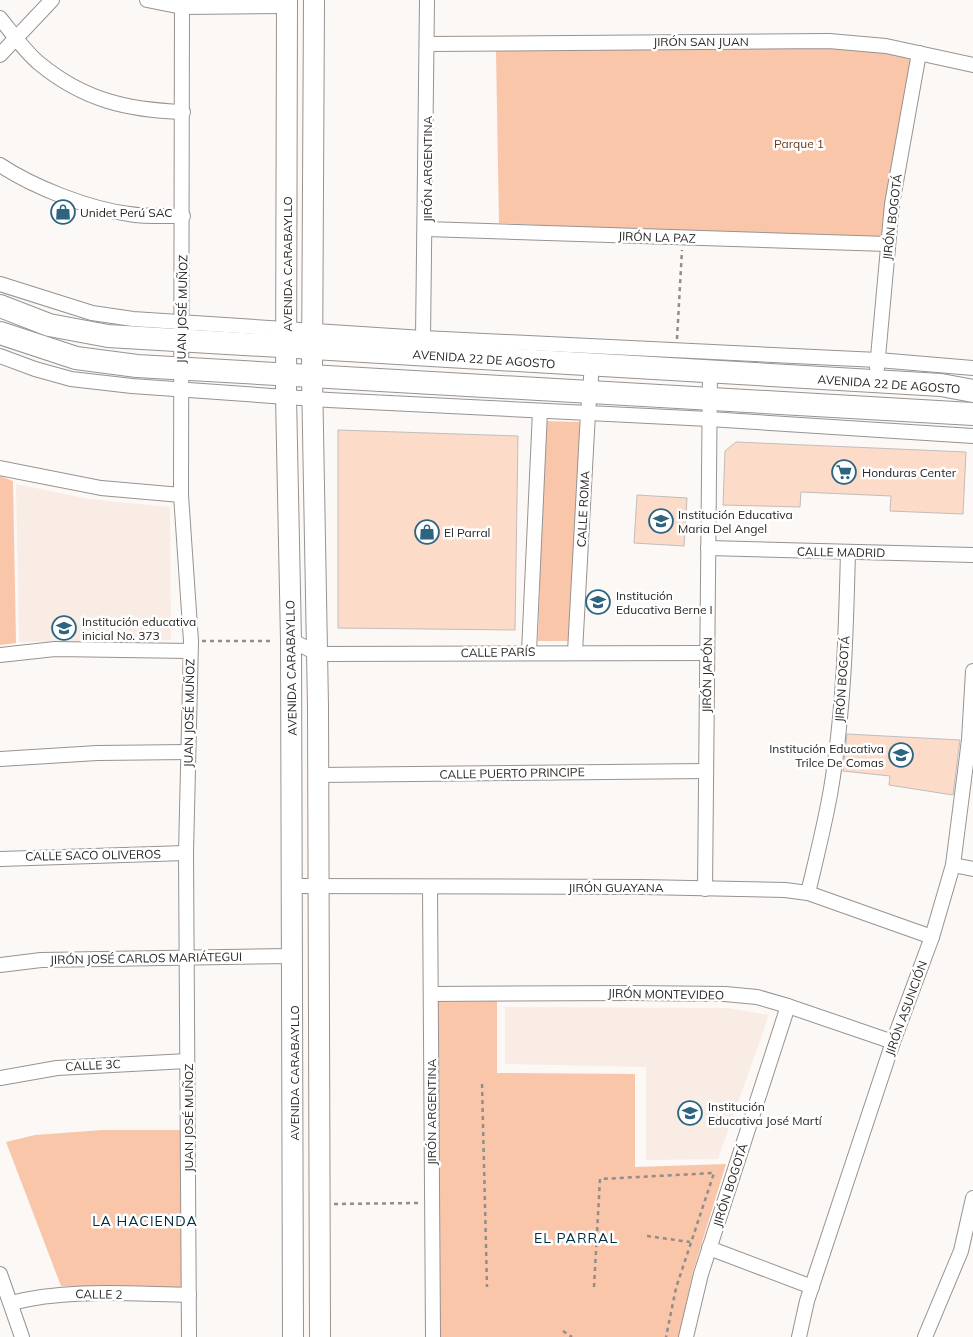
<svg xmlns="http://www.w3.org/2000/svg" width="973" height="1337" font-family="Mulish,sans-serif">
<rect width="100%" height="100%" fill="#fcf8f5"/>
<g fill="#f8ece5">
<polygon points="16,484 89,499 170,507 171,640 19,642"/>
<polygon points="505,1007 728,1008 769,1015 718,1159 646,1160 646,1067 505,1064"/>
</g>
<g fill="#f9c6aa">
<polygon points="828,48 906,55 911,61 881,236 873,241 499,223 496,51"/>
<polygon points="545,421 580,422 571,641 538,641"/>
<polygon points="0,476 13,481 16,643 0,645"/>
<polygon points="497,1001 497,1073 635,1074 635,1167 726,1164 693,1272 679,1337 440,1337 437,1002"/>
<polygon points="102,1130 181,1130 182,1288 61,1286 6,1142 35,1135"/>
</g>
<g fill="#fcdbc9" stroke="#c2bdbb">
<polygon points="338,430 518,436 515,630 338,628"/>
<polygon points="736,442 966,452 963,514 890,511 891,496 801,492 800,507 723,505 725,451"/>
<polygon points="637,495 687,498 684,546 634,543"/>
<polygon points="847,734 960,740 953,795 889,785 890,776 843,771"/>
</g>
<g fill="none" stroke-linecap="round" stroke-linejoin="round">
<g stroke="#979391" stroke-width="16">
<g id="street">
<polyline points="147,0 182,7 287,6"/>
<polyline points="182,0 181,495 191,641 186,853 189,1337"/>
<path d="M 0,18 C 12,33 25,52 40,64 C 84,100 127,110 183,112"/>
<polyline points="428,44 829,41 886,46 973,65"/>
<polyline points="0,55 52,0"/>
<path d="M 0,165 C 33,187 89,209 129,214 C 146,217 165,216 183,216"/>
<polyline points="426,229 888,244"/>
<polyline points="0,284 92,313 133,319 423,338 878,360 973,368"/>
<polyline points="423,338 427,0"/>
<polyline points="0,356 35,369 71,379 132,386 329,400 709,419 973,436"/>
<polyline points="877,368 892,204 919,53"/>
<polyline points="0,468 101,488 181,495"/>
<polyline points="708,548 973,555"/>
<polyline points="291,640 318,654 707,653"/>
<polyline points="529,652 540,411"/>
<polyline points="575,652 588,413 592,366"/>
<polyline points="0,655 55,649 190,651"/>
<polyline points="0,759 97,753 188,752"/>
<polyline points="318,775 706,771"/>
<polyline points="0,859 186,853"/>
<polyline points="953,865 973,869"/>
<polyline points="293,886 642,887 785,890 808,893 932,937"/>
<polyline points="430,887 433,1337"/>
<polyline points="705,889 710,372"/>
<path d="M 808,893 C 816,859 825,824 831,789 C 844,710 846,631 848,552"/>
<polyline points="0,965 41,960 293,956"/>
<polyline points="431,994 632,993 725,994 757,997 788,1006 893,1042"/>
<polyline points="0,1078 57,1068 187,1061"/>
<polyline points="709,1248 812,1287"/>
<polyline points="0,1274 22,1337"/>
<path d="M 11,1303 C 68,1288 130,1294 189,1295"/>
<polyline points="686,1337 701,1274 788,1006"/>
<polyline points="799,1337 807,1301 893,1042 932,937 953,865 969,740 973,671"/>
<polyline points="925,1337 961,1251 973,1198"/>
</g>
</g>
<g stroke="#979391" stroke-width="22">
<g id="secondary">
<polyline points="287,0 286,396 291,640 293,1337"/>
<polyline points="314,0 312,376 318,706 320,1337"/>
</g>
</g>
<g stroke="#979391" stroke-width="24">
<g id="primary">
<polyline points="0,306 49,325 108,336 941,385 973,391"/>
<polyline points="0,333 76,358 137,366 973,414"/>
</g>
</g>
<g stroke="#908d8b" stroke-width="2.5" stroke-dasharray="4 4" stroke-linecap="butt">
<polyline points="677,339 682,250"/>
<polyline points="202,641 274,641"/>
<polyline points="482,1084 487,1287"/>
<polyline points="334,1204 419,1203"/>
<polyline points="647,1236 690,1242"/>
<polyline points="594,1287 600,1179 714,1173 676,1288 666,1337"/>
<polyline points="563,1331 572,1337"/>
</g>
<use href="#street" stroke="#fff" stroke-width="14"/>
<use href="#secondary" stroke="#fff" stroke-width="20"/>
<use href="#primary" stroke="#fff" stroke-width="22"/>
</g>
<defs>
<g id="shop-ring" transform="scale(1.25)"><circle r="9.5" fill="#fff" stroke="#2d647f" stroke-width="1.5"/><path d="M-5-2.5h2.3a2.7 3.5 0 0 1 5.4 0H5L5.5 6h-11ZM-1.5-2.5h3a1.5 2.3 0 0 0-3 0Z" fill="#2d647f"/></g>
<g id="supermarket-ring" transform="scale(1.25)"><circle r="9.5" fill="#fff" stroke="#2d647f" stroke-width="1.5"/><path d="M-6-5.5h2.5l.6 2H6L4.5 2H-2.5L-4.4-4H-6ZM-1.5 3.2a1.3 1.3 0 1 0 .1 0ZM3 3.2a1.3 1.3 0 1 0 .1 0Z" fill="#2d647f"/></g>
<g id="school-ring" transform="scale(1.25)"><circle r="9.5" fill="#fff" stroke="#2d647f" stroke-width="1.5"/><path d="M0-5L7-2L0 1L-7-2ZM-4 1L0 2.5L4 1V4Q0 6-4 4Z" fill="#2d647f"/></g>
</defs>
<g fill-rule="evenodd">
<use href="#shop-ring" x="63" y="212"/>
<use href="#supermarket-ring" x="844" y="472"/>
<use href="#school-ring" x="661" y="521"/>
<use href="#shop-ring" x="427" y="532"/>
<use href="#school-ring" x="598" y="602"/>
<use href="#school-ring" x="64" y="628"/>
<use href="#school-ring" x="901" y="755"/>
<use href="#school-ring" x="690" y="1113"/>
</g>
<g text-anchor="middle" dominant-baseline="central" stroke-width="5" stroke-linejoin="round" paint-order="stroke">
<g font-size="12" fill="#282625" stroke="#fff">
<text x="701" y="41">JIRÓN SAN JUAN</text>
<text transform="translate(427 169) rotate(-90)">JIRÓN ARGENTINA</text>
<text transform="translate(892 217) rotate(-83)">JIRÓN BOGOTÁ</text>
<text transform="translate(657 237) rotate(2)">JIRÓN LA PAZ</text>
<text transform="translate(287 264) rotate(-90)">AVENIDA CARABAYLLO</text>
<text transform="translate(182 309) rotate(-89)">JUAN JOSÉ MUÑOZ</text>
<text transform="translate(484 359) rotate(4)">AVENIDA 22 DE AGOSTO</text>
<text transform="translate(889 384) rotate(4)">AVENIDA 22 DE AGOSTO</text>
<text transform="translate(583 509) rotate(-87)">CALLE ROMA</text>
<text transform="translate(841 552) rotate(1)">CALLE MADRID</text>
<text transform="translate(498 652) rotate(-1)">CALLE PARÍS</text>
<text transform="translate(291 668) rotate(-91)">AVENIDA CARABAYLLO</text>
<text transform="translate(707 675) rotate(-89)">JIRÓN JAPÓN</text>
<text transform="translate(842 679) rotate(-86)">JIRÓN BOGOTÁ</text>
<text transform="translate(189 713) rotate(-89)">JUAN JOSÉ MUÑOZ</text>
<text transform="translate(512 773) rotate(-1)">CALLE PUERTO PRINCIPE</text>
<text transform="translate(93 855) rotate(-1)">CALLE SACO OLIVEROS</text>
<text x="616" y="887">JIRÓN GUAYANA</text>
<text transform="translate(146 958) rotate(-1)">JIRÓN JOSÉ CARLOS MARIÁTEGUI</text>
<text transform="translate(666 994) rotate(1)">JIRÓN MONTEVIDEO</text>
<text transform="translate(906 1008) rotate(-70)">JIRÓN ASUNCIÓN</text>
<text transform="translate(93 1065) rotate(-3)">CALLE 3C</text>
<text transform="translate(294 1073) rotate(-90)">AVENIDA CARABAYLLO</text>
<text transform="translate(431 1112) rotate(-90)">JIRÓN ARGENTINA</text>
<text transform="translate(188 1118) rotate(-90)">JUAN JOSÉ MUÑOZ</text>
<text transform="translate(730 1185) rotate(-72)">JIRÓN BOGOTÁ</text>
<text transform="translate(99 1294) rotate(1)">CALLE 2</text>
</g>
<g font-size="12" fill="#6a3819" stroke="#fff">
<text x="799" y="143">Parque 1</text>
</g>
<g font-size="12" fill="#282625" stroke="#fff" text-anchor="start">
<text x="80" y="212">Unidet Perú SAC</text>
<text x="862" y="472">Honduras Center</text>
<text x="678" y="514">Institución Educativa<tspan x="678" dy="14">Maria Del Angel</tspan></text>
<text x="444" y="532">El Parral</text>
<text x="616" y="595">Institución<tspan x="616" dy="14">Educativa Berne I</tspan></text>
<text x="82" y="621">Institución educativa<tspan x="82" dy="14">inicial No. 373</tspan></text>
<text x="884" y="748" text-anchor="end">Institución Educativa<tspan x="884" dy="14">Trilce De Comas</tspan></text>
<text x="708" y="1106">Institución<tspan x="708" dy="14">Educativa José Martí</tspan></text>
</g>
<g font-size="14" letter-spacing="1" fill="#002d41" stroke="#fff">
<text x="145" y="1221">LA HACIENDA</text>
<text x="576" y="1238">EL PARRAL</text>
</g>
</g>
</svg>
